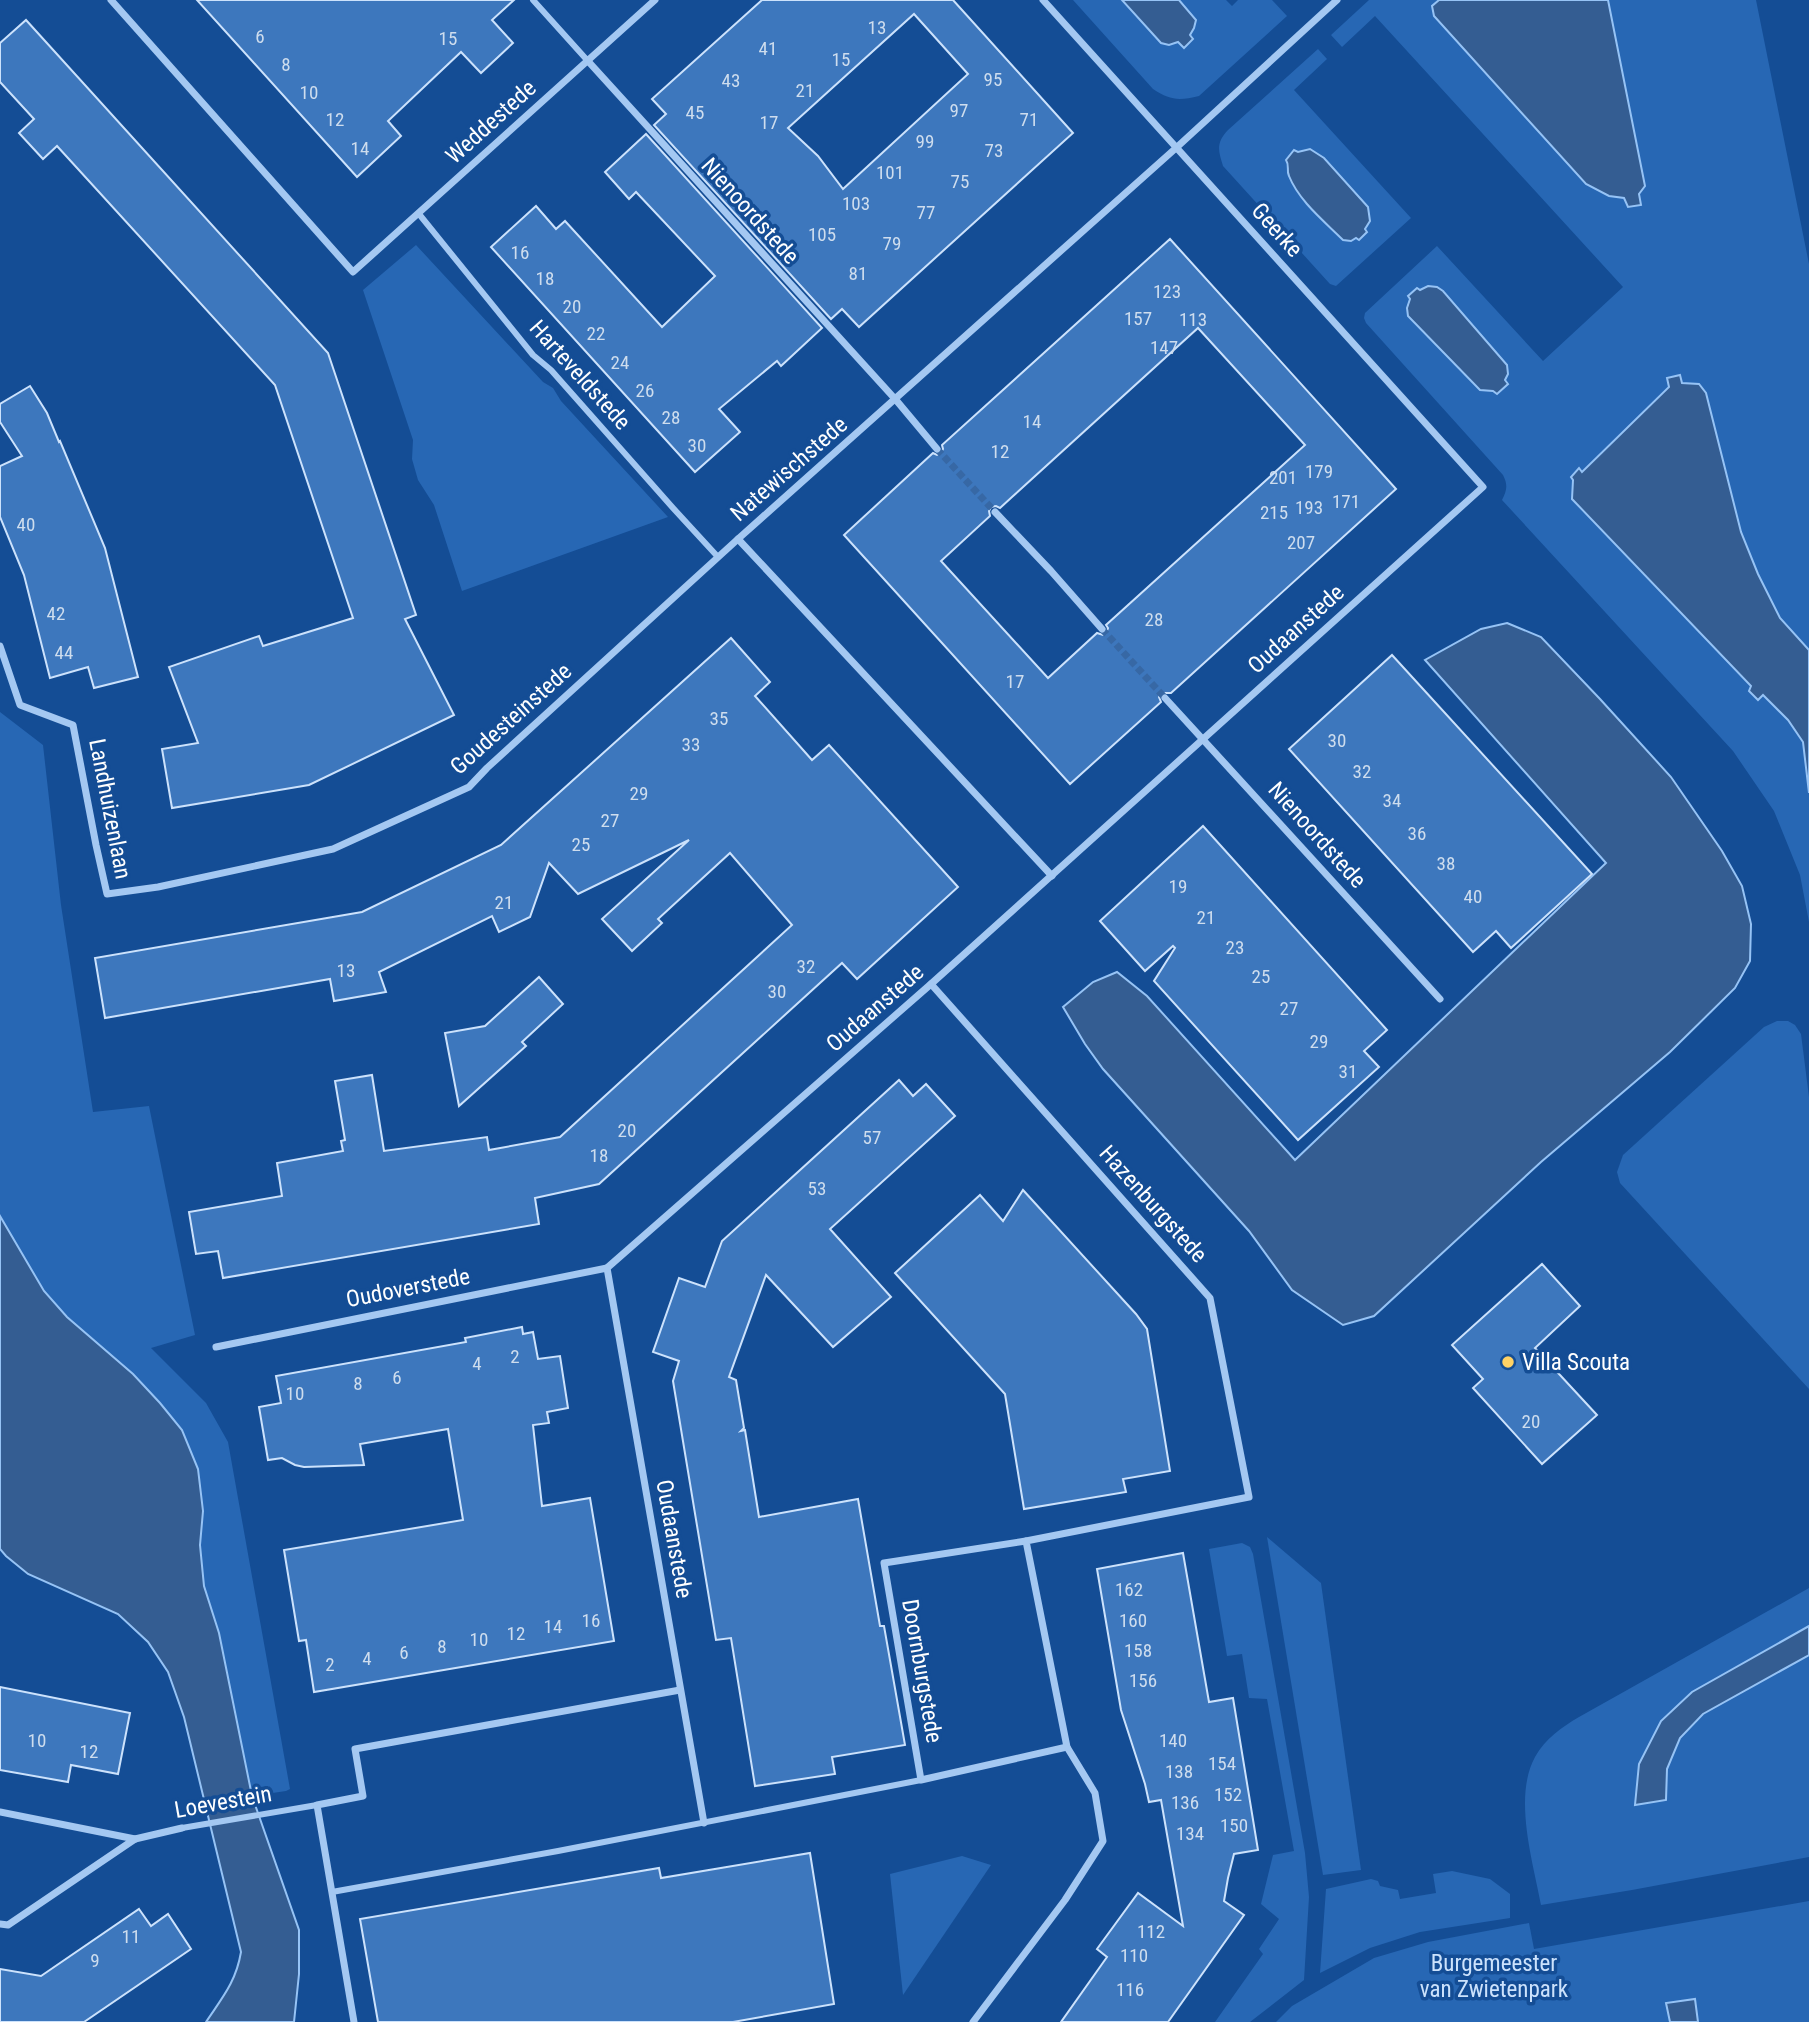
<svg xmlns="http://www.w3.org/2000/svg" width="1809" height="2022" font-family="'Roboto Condensed',sans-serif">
<rect width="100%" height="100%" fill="#144d95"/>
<g fill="#2767b4" fill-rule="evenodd">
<path d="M 1073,0 L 1122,0 L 1161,43 L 1169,45 L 1178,42 L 1184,48 L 1192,39 L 1190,35 L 1194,28 L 1196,20 L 1179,0 L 1226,0 L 1232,6 L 1238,0 L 1272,0 L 1287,16 L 1199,96 C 1178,101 1170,100 1153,89 Z"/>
<path d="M 1369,0 L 1438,0 L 1432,6 L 1609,196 C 1624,197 1635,198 1645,186 L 1608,0 L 1756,0 L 1809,264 L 1809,650 L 1780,618 L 1758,574 L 1679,375 L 1667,378 L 1670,386 L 1573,480 L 1572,499 L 1751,686 L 1749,691 L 1758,700 L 1763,695 L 1788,720 L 1803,742 L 1809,793 L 1809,922 L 1800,875 L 1774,811 L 1733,751 L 1502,500 C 1507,490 1508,485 1503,475 L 1366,323 L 1364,318 L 1365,313 L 1437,246 L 1543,361 L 1623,287 L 1375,16 L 1342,47 L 1331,35 ZM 1428,286 L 1437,287 L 1508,384 L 1493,391 L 1485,391 L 1407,308 L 1410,299 L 1408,296 L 1417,289 L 1420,291 Z"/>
<path d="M 1318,49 L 1327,59 L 1294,90 L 1411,218 L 1336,286 L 1330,284 L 1223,166 C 1218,150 1216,143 1228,130 ZM 1289,164 L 1366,232 L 1359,240 L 1356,238 L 1288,171 Z"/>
<polygon points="416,245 543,382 553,388 561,401 668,517 462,591 434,505 418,480 412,459 413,440 363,290"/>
<polygon points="0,712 43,745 61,905 93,1112 149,1106 195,1335 151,1348 206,1403 228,1442 290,1789 286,1791 252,1796 219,1633 204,1586 200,1545 203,1511 183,1430 133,1374 67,1317 44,1291 0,1216"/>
<polygon points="1777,1021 1788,1021 1795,1025 1801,1034 1809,1097 1809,1389 1620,1183 1617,1172 1623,1155 1764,1027"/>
<polygon points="1267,1537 1321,1583 1361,1870 1323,1875"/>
<polygon points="1242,1543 1250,1547 1253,1554 1305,1853 1309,1897 1304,1980 1250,2022 1215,2022 1263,1954 1259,1949 1279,1919 1261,1904 1273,1855 1294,1851 1267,1699 1249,1698 1242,1654 1227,1656 1209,1549"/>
<path d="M 1809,1588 L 1809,1626 L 1692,1692 L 1635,1805 L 1666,1800 L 1667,1769 L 1680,1738 L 1703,1713 L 1809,1655 L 1809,1857 L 1632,1890 L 1541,1905 C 1533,1862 1513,1797 1535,1757 C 1545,1739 1562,1727 1579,1717 Z"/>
<polygon points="962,1856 991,1865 903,1995 890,1874"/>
<polygon points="1452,1871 1490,1879 1510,1894 1510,1918 1420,1932 1370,1948 1320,1973 1326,1889 1371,1879 1378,1881 1380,1886 1398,1890 1400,1899 1436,1893 1433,1874"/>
<polygon points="1809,1901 1809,2022 1698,2022 1695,1999 1666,2003 1670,2022 1276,2022 1292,2006 1374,1958 1428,1942 1529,1923 1534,1949"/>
</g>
<g fill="#345d92" stroke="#96c3f5" stroke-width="2">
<polygon points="1122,0 1179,0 1196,20 1194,28 1190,35 1193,39 1184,48 1178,42 1169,45 1161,43"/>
<polygon points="1439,0 1608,0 1645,186 1639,194 1641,205 1628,207 1624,198 1609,196 1586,184 1434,16 1432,6"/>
<path d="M 1310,149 L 1324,158 L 1368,207 L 1370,221 L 1365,229 L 1367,232 L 1359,240 L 1356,238 L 1351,241 L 1343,240 C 1324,221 1299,201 1289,176 C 1286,169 1290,166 1286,160 L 1294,150 L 1298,152 Z"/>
<polygon points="1428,286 1437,287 1443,291 1507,365 1508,374 1505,380 1508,384 1497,394 1493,391 1480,390 1408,316 1407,308 1410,299 1408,296 1417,288 1420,290"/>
<polygon points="1680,375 1682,383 1699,384 1706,393 1741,532 1758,574 1780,618 1809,650 1809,793 1803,742 1788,720 1763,695 1758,700 1749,691 1751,686 1572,499 1573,480 1571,477 1579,468 1582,472 1669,387 1667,378"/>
<polygon points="1507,623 1541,637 1600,699 1671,777 1722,851 1742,886 1751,924 1750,961 1735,988 1670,1052 1541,1162 1374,1316 1343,1325 1292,1290 1249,1231 1103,1069 1085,1044 1063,1007 1093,982 1117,972 1147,996 1295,1160 1606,863 1425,660 1481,629"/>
<path d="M 0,1216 L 44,1291 L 67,1317 L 133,1374 L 160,1403 L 182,1430 L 198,1469 L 203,1511 L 200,1545 L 204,1586 L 219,1633 L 252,1796 L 299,1930 L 299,1974 L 294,2022 L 206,2022 C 222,1998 236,1982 241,1952 L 184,1717 L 168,1672 L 148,1642 L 118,1614 L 28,1574 L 6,1556 L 0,1549 Z"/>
<polygon points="1809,1626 1809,1655 1703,1714 1680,1738 1667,1769 1666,1800 1635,1805 1639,1764 1661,1721 1692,1692"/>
<polygon points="1695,1999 1698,2022 1670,2022 1666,2003"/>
</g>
<g fill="#3d77bd" stroke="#cce2fc" stroke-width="2" fill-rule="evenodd">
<polygon points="197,0 514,0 492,20 513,43 481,73 461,52 388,121 401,136 357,177"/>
<path d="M 762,0 L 953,0 L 1073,133 L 859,327 L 842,309 L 831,319 L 654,125 L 666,114 L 652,99 ZM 914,14 L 968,74 L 843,189 L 818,156 L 788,128 Z"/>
<polygon points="26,20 328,353 416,615 405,619 454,715 309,785 172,808 162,749 198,743 169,667 259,636 263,646 353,618 275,385 57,146 43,159 19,133 34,119 0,82 0,43"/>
<polygon points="646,134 822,328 781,366 777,361 719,409 740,432 695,472 491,247 536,206 556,229 565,221 662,327 715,276 636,192 629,199 605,172"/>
<path d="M 1170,239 L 1396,489 L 1171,693 L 1161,693 L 1159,697 L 1161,702 L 1070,784 L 844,535 L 933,453 L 937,455 L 941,453 L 943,449 L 942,445 ZM 1198,328 L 1305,445 L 1106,625 L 1108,628 L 1106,633 L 1103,635 L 1097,633 L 1048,678 L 941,561 L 990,516 L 989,511 L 991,507 L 996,506 L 1000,508 L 1012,497 Z"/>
<polygon points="30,386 47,413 59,442 60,441 105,548 138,677 94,688 88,667 50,678 24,575 0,517 0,466 22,456 0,422 0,404"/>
<polygon points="731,638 770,682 755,696 812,760 829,745 958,887 857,979 842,963 599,1184 535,1198 539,1224 223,1278 218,1251 196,1254 189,1212 282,1196 277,1163 343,1151 341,1141 345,1140 335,1081 372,1075 384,1151 487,1137 489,1150 560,1137 792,925 730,853 658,919 662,923 632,951 602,919 689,840 578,894 549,863 530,917 499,932 492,916 379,972 386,992 334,1001 330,979 105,1018 95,958 362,912 501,845"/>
<polygon points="1392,655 1592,874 1511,948 1496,931 1473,952 1289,749"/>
<polygon points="1203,826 1387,1030 1364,1051 1379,1067 1298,1140 1154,981 1175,948 1173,946 1145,971 1100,921"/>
<polygon points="539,977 563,1004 522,1042 526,1046 459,1106 445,1033 485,1026"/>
<polygon points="899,1080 913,1096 926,1084 955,1116 830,1229 891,1297 833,1347 766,1275 729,1377 736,1380 744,1428 741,1431 745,1430 759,1517 858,1499 880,1626 884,1626 905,1745 832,1757 835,1774 755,1786 731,1638 716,1640 673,1381 679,1361 653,1352 679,1278 705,1287 722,1241"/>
<polygon points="1023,1190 1136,1314 1147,1329 1170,1471 1123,1479 1126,1492 1024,1509 1005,1394 895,1273 980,1195 1003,1221"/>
<polygon points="1542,1264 1580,1306 1535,1348 1597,1415 1542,1464 1473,1388 1483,1379 1452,1345"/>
<polygon points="522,1327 523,1334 533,1332 538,1359 560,1356 568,1408 547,1412 549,1423 533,1425 542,1506 590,1498 614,1641 314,1692 306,1640 299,1641 284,1550 463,1520 448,1429 360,1444 364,1465 304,1467 295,1465 282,1458 268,1460 259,1407 281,1403 276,1376 466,1342 465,1338"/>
<polygon points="1183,1553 1209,1702 1233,1698 1258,1850 1234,1854 1228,1878 1224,1901 1244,1915 1168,2022 1061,2022 1107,1957 1097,1949 1138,1893 1183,1926 1161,1800 1149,1802 1145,1784 1121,1710 1097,1569"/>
<polygon points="0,1687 130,1713 118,1774 71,1765 68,1782 0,1770"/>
<polygon points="810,1853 834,2004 733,2022 378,2022 360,1919 659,1868 661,1878"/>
<polygon points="139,1909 151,1926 168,1914 191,1949 84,2022 0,2022 0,1969 41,1976"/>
</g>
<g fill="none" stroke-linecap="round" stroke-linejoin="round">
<g stroke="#3768a5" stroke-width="7" stroke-dasharray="7 3.5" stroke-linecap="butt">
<polyline points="937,449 995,512"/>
<polyline points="1102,629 1165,698"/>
</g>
<g stroke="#a4c8f2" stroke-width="6">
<polyline points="533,0 587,60"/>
<polyline points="419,214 533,355 551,370 673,508 718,557"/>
<polyline points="182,1828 317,1805"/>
<polyline points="332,1892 558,1851 921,1780"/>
</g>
<g stroke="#a4c8f2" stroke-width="7">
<polyline points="111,0 353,272 655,0"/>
<polyline points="587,60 896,400 937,449"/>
<polyline points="995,512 1051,571 1102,629"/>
<polyline points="0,646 20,705 73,725 96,845 107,894 158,887 333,849 469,787 487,768 738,539"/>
<polyline points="1165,698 1440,999"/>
<polyline points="1052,876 738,539 1176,148 1337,0"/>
<polyline points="931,984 1210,1298 1249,1497 1026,1541 1067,1747 1095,1793 1103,1841 1065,1900 973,2022"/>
<polyline points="216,1347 607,1268"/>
<polyline points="1026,1541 884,1563 921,1780 1067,1747"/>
<polyline points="0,1812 135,1839"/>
<polyline points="704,1823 607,1268 931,984 1483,487 1043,0"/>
<polyline points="0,1924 8,1925 135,1839 182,1828"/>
<polyline points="354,2022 317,1805 363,1796 355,1749 680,1690"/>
</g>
</g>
<circle fill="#ffd265" stroke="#144d95" stroke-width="2.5" cx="1508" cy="1362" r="7"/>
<g text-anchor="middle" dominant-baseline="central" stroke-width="7" stroke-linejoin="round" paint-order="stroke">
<g font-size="19" fill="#ceddee">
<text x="877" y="27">13</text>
<text x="260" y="36">6</text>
<text x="448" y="38">15</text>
<text x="768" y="48">41</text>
<text x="841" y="59">15</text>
<text x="286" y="64">8</text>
<text x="993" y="79">95</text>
<text x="731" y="80">43</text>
<text x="805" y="90">21</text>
<text x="309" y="92">10</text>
<text x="959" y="110">97</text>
<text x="695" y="112">45</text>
<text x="335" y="119">12</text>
<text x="1029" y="119">71</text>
<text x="769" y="122">17</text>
<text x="925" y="141">99</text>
<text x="360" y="148">14</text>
<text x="994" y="150">73</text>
<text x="890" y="172">101</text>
<text x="960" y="181">75</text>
<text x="856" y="203">103</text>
<text x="926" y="212">77</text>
<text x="822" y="234">105</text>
<text x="892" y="243">79</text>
<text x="520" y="252">16</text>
<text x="858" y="273">81</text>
<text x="545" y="278">18</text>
<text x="1167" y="291">123</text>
<text x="572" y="306">20</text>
<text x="1138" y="318">157</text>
<text x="1193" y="319">113</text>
<text x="596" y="333">22</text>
<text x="1164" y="347">147</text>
<text x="620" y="362">24</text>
<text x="645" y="390">26</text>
<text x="671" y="417">28</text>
<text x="1032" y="421">14</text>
<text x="697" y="445">30</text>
<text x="1000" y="451">12</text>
<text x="1319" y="471">179</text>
<text x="1283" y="477">201</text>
<text x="1346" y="501">171</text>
<text x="1309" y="507">193</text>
<text x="1274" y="512">215</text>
<text x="26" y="524">40</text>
<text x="1301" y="542">207</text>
<text x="56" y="613">42</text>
<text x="1154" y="619">28</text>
<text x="64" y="652">44</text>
<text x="1015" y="681">17</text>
<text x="719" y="718">35</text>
<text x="1337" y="740">30</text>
<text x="691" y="744">33</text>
<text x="1362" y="771">32</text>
<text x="639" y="793">29</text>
<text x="1392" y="800">34</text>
<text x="610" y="820">27</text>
<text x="1417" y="833">36</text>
<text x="581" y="844">25</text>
<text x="1446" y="863">38</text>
<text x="1178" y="886">19</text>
<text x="1473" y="896">40</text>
<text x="504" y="902">21</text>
<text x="1206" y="917">21</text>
<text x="1235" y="947">23</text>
<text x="806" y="966">32</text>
<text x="346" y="970">13</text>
<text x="1261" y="976">25</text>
<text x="777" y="991">30</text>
<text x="1289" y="1008">27</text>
<text x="1319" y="1041">29</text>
<text x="1348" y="1071">31</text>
<text x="627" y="1130">20</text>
<text x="872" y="1137">57</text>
<text x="599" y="1155">18</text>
<text x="817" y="1188">53</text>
<text x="515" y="1356">2</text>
<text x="477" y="1363">4</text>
<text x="397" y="1377">6</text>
<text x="358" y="1383">8</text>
<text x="295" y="1393">10</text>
<text x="1531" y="1421">20</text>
<text x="1129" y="1589">162</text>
<text x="591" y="1620">16</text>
<text x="1133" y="1620">160</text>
<text x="553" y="1626">14</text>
<text x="516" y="1633">12</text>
<text x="479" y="1639">10</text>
<text x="442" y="1646">8</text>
<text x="1138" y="1650">158</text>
<text x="404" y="1652">6</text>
<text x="367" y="1658">4</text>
<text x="330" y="1664">2</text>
<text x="1143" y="1680">156</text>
<text x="37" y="1740">10</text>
<text x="1173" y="1740">140</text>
<text x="89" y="1751">12</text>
<text x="1222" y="1763">154</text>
<text x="1179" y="1771">138</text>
<text x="1228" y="1794">152</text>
<text x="1185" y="1802">136</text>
<text x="1234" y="1825">150</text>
<text x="1190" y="1833">134</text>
<text x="1151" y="1931">112</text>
<text x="131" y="1936">11</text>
<text x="1134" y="1955">110</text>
<text x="95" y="1960">9</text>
<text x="1130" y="1989">116</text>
</g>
<g font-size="23" fill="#fff" stroke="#144d95">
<text transform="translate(491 122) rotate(-42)">Weddestede</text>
<text transform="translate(750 211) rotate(48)">Nienoordstede</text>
<text transform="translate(1277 230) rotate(48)">Geerke</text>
<text transform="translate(580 375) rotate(48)">Harteveldstede</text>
<text transform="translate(789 469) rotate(-41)">Natewischstede</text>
<text transform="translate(1296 629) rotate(-42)">Oudaanstede</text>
<text transform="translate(511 719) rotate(-42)">Goudesteinstede</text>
<text transform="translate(110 809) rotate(79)">Landhuizenlaan</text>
<text transform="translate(1317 835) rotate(48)">Nienoordstede</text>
<text transform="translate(875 1008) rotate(-41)">Oudaanstede</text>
<text transform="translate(1153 1204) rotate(48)">Hazenburgstede</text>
<text transform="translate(408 1288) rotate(-11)">Oudoverstede</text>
<text transform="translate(674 1539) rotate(80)">Oudaanstede</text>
<text transform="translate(922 1671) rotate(80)">Doornburgstede</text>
<text transform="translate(223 1802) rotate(-10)">Loevestein</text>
</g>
<g font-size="23" fill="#fff" stroke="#144d95" text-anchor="start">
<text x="1522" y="1362">Villa Scouta</text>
</g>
<g font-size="23" fill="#cce2fc" stroke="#144d95">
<text x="1494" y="1963">Burgemeester<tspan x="1494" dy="26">van Zwietenpark</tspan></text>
</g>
</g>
</svg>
